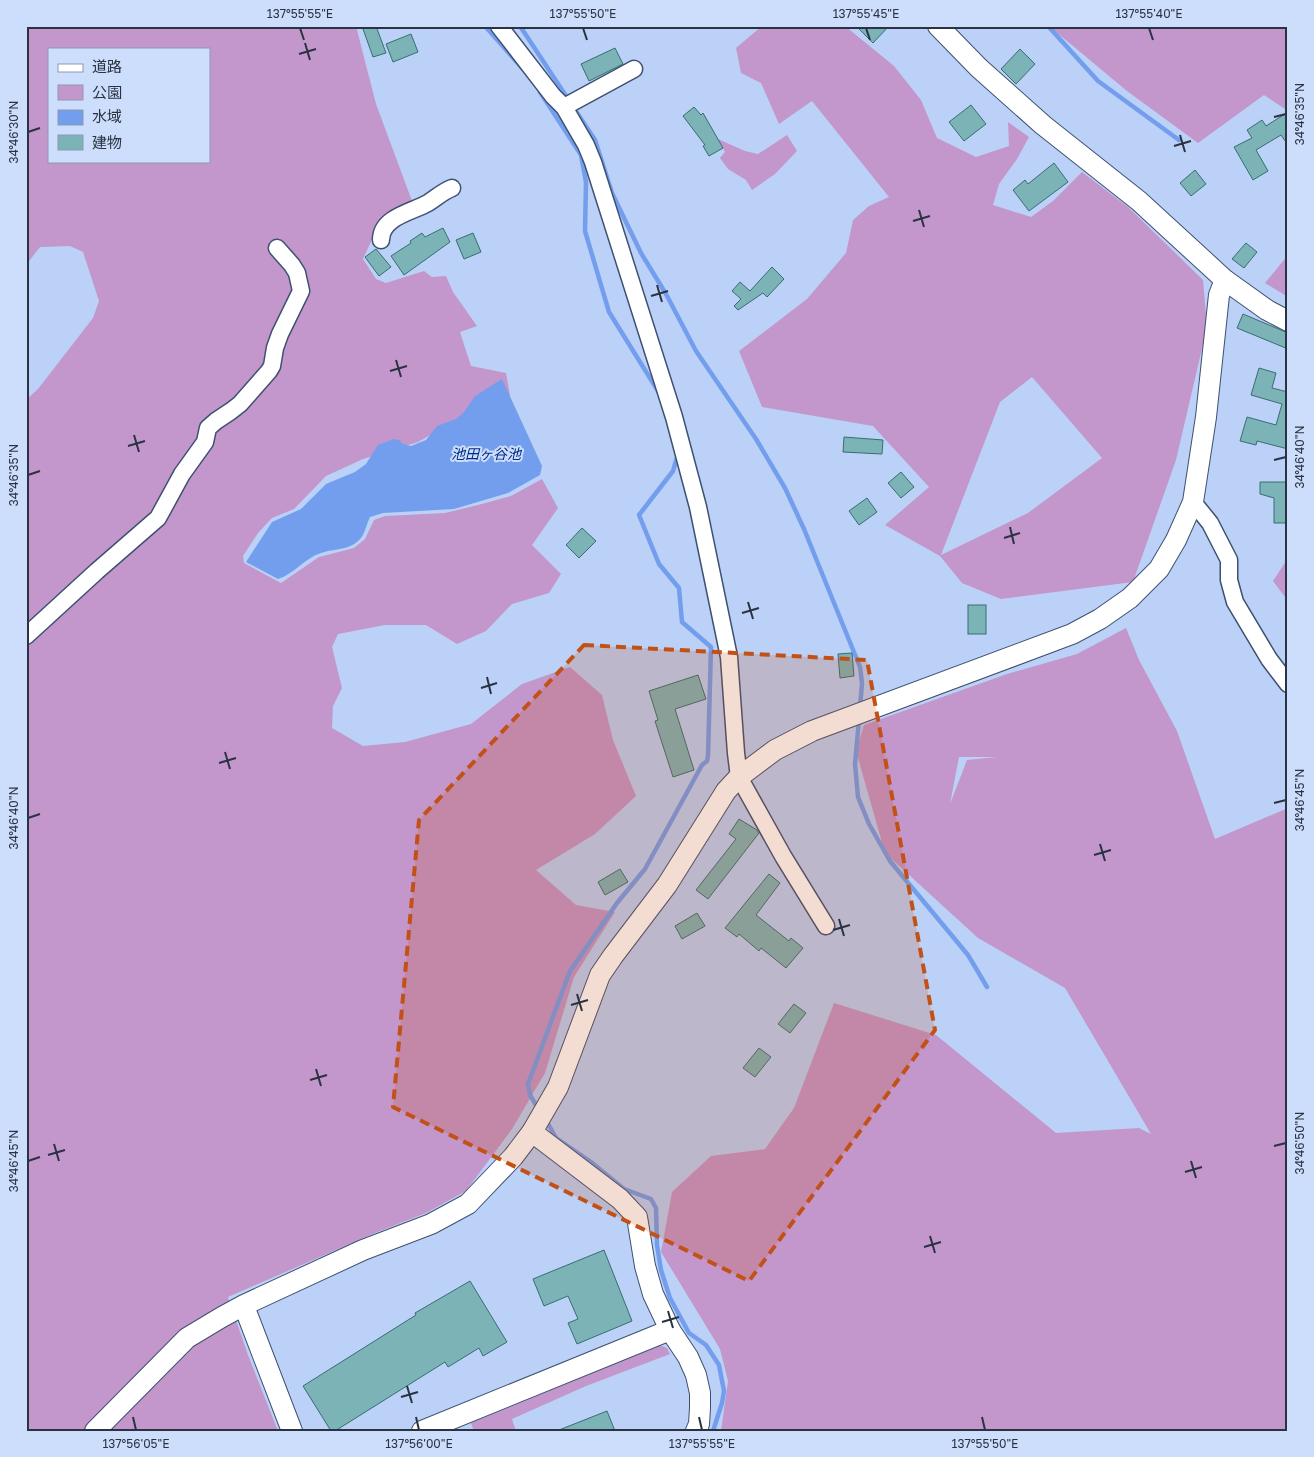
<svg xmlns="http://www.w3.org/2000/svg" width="1314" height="1457" font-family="'Golos Text','Noto Sans JP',sans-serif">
<rect width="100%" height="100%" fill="#bbd1f7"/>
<g fill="#c397cb" fill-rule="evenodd">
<path d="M 26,26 L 356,26 L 376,104 L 412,201 L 381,220 L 363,259 L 376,279 L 386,283 L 424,271 L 432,277 L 446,276 L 453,292 L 477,326 L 460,332 L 471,366 L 506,373 L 510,395 L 475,403 L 457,420 L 418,442 L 363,459 L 326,476 L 294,509 L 272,518 L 258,533 L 243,556 L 244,563 L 281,583 L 319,557 L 354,548 L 365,539 L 374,520 L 385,516 L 445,513 L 478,505 L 511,496 L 542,479 L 558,508 L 532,545 L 561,574 L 549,593 L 512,604 L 486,631 L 457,644 L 426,625 L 385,625 L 338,634 L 332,647 L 342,688 L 333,706 L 332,728 L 363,746 L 405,742 L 471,724 L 522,684 L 570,667 L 602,695 L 613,740 L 636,796 L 595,834 L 536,870 L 576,905 L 615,912 L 574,977 L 545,1073 L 512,1129 L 466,1191 L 426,1213 L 375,1233 L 228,1297 L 248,1355 L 278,1431 L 26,1431 L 26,400 L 38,389 L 93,318 L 99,301 L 83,252 L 70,246 L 40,247 L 26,265 ZM 49,49 L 209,49 L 209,161 L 49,161 Z"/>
<path d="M 762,26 L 845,26 L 894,66 L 921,100 L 937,138 L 976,157 L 1009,146 L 1008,122 L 1029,137 L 1017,159 L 999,184 L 993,205 L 1031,217 L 1053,201 L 1082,172 L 1128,207 L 1203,280 L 1207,327 L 1176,460 L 1133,582 L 1001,599 L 962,583 L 940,556 L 885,525 L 929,487 L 873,426 L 762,407 L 739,351 L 807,299 L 846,253 L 853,220 L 869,206 L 889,197 L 812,101 L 779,124 L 761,83 L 741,73 L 736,48 ZM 1032,377 L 1102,458 L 1028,513 L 941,555 L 1000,402 Z"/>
<polygon points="1049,26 1288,26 1288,111 1264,95 1198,143 1127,91"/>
<polygon points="787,135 797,151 775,174 752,190 746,180 728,169 720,158 725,152 718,139 745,151 758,154"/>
<polygon points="1288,255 1288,297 1265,283"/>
<polygon points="1288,558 1288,601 1273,581"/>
<path d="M 1126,628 L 1139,660 L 1177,731 L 1215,839 L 1288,808 L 1288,1431 L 721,1431 L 728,1381 L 720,1349 L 661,1252 L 672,1192 L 711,1156 L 765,1149 L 794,1108 L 834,1003 L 936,1035 L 1056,1133 L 1139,1128 L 1151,1134 L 1065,988 L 978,938 L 885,853 L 856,751 L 864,725 L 1007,674 L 1077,654 ZM 959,757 L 997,757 L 967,760 L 950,804 Z"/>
<polygon points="659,1345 667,1348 670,1354 586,1386 512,1419 516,1431 474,1431 471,1423"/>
</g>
<path fill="#739eed" d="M 502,379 L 542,466 L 540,475 L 508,493 L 454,509 L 383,513 L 370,517 C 367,523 365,533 361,538 C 350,551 335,548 321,553 C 305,558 294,574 278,579 L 246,562 L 272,522 L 301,509 L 326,484 L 355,472 L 366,464 L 378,445 L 394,439 L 399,440 L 403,444 L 411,446 L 426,440 L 437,426 L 456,419 L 464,412 L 475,396 Z"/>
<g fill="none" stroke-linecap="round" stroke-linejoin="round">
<g stroke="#739eed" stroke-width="4.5">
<polyline points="485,26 522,68"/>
<polyline points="520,26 595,140 612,193 641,253 666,294 696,351 756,439 785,488 804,529 860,667 862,683 860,708"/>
<polyline points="1048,26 1098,81 1179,140"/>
<polyline points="540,92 581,155 586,182 585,231 609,312 658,391"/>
<polyline points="859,720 855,764 858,797 869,824 890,861 968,955 987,987"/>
<polyline points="539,1110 530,1095 528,1084 570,971 617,903 645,869 702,765 707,761 708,756 711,647 682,622 679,588 659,564 639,515 673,471 678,454"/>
<polyline points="546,1120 556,1138 591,1162 624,1189 651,1199 656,1208 657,1245 661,1270 670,1298 689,1333 706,1345 719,1365 724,1391 722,1403 713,1431"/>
</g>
</g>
<g fill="#7bb3b7" stroke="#376e72">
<polygon points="370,26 376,26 386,53 373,57 363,29"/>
<polygon points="856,26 889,26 873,43"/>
<polygon points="411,34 418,52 393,62 386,44"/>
<polygon points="615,48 623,64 589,81 581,64"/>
<polygon points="1020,49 1035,64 1016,84 1001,69"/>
<polygon points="971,105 986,124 964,141 949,122"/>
<polygon points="694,107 701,115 703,113 723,148 709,156 703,146 705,145 683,116"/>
<polygon points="1288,112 1288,145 1281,135 1256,150 1268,171 1253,180 1234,147 1252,138 1247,130 1262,120 1266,126"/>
<polygon points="1054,163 1068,182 1029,211 1013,190 1025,180 1028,184"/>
<polygon points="1195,170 1206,184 1191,196 1180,183"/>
<polygon points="443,228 450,242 404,275 391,256 411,243 410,241 422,233 425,237"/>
<polygon points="473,233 481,252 464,259 456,240"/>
<polygon points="1246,243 1257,252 1244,268 1232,259"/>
<polygon points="376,249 391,267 379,276 365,257"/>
<polygon points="772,267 784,279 767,297 763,293 738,310 734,306 741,299 732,291 740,282 750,291"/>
<polygon points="1243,314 1288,333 1288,349 1237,328"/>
<polygon points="1259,368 1276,373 1272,388 1288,392 1288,449 1257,441 1256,445 1240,441 1247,417 1276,425 1282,404 1251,395"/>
<polygon points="844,437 883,440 882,454 843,452"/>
<polygon points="901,472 914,487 901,498 888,483"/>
<polygon points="1260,482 1288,482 1288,523 1274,523 1274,498 1260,494"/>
<polygon points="867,498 877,512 859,525 849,511"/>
<polygon points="582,528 596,541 579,558 566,545"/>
<rect x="968" y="605" width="18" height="29"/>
<polygon points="852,653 854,676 840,678 838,654"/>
<polygon points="698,675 706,699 675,709 694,770 673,777 655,721 658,720 649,691"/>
<polygon points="739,819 757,830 759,833 708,899 696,890 736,839 729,834"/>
<polygon points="620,869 628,882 605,895 598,882"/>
<polygon points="769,874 780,883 756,915 789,941 791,938 803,948 786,968 761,948 759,951 739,934 737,937 725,928"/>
<polygon points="697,913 705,926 682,939 675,926"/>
<polygon points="794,1004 806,1013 790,1033 778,1024"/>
<polygon points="759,1048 771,1057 755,1077 743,1068"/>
<polygon points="604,1250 632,1321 577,1344 568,1323 578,1319 568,1296 544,1306 533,1279"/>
<polygon points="470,1281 507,1342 483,1356 479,1348 448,1367 445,1362 335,1431 331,1431 303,1386 416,1315 415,1313"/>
<polygon points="607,1411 615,1431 559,1431 559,1430"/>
</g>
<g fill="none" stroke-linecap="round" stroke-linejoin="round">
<g stroke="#3f5171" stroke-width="19">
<g id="minor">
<polyline points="499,26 553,96 564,107 586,145 593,162 674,417 698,507 729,657 736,753 739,777 783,856 826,926"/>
<polyline points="564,107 634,69"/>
<path d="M 381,240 C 381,217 412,212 428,203 C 436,198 442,192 452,188"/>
<polyline points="1193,502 1210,523 1229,560 1229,580 1235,602 1269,659 1288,684"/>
<polyline points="26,636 97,571 158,518 182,474 205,442 208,428 216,421 231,411 240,404 269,371 272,366 275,348 280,334 301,291 297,273 292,265 277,248"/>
</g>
</g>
<g stroke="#3f5171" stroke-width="22">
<g id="tertiary">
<polyline points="938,26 979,68 1043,125 1139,201 1225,280 1267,310 1288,321"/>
<polyline points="532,1132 620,1199 637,1217 645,1266 653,1294 670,1330 688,1357 696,1375 700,1393 700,1408 699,1424 696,1431"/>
<polyline points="244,1306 292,1431"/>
<polyline points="95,1431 187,1338 222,1317 244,1305 363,1250 431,1224 468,1204 513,1157 532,1132 558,1087 600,975 613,956 667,885 726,791 739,777 775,750 812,731 1072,634 1100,619 1130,598 1159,569 1176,540 1193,502 1206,417 1219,295 1225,280"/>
<polyline points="422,1431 670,1330"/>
</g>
</g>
<use href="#minor" stroke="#fff" stroke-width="16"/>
<use href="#tertiary" stroke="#fff" stroke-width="20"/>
</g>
<path fill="#c25117" fill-opacity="0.2" stroke="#c25117" stroke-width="4" stroke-dasharray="10 6" stroke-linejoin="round" d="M 584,645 L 867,660 L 935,1030 L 749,1281 L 393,1107 L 419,820 Z"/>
<path fill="none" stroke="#2b3342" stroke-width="2" d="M 300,28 L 304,40M 583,28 L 587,40M 866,28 L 870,40M 1149,28 L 1153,40M 305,43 L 310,60M 299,54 L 316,49M 1274,117 L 1286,114M 28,132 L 40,128M 1180,135 L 1185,152M 1174,146 L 1191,141M 919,210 L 924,227M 913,221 L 930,216M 657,285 L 662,302M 651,296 L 668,291M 396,360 L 401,377M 390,371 L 407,366M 134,435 L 139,452M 128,446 L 145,441M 1274,460 L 1286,457M 28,475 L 40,471M 1010,527 L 1014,544M 1004,538 L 1020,533M 748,602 L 753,619M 742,613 L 759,608M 487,677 L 491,694M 481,688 L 497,683M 225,752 L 230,769M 219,763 L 236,758M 1274,803 L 1286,800M 28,818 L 40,814M 1100,844 L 1105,861M 1094,855 L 1111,850M 839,919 L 844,936M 833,930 L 850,925M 577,994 L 582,1011M 571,1005 L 588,1000M 316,1069 L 321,1086M 310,1080 L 327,1075M 54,1144 L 59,1161M 1274,1146 L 1286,1143M 48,1155 L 65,1150M 28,1161 L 40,1157M 1191,1161 L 1196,1178M 1185,1172 L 1202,1167M 930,1236 L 935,1253M 924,1247 L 941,1242M 668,1311 L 673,1328M 662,1322 L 679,1317M 407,1386 L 412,1403M 401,1397 L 418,1392M 133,1417 L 136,1430M 416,1417 L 419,1430M 699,1417 L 702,1430M 982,1417 L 985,1430"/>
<g text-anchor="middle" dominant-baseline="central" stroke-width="4" stroke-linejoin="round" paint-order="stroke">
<g font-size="14" font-style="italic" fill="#002a83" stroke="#ccdefc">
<text x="486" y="453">池田ヶ谷池</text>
</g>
</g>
<rect width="1314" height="1457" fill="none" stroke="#ccdefc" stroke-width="55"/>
<rect x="48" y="48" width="162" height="115" fill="#ccdefc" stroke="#8c9ab2"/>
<rect x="58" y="64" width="25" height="8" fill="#ffffff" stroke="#8c9ab2"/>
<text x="92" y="72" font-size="15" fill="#2b3342">道路</text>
<rect x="58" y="85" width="25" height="15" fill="#c397cb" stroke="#8c9ab2"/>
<text x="92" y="98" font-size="15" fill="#2b3342">公園</text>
<rect x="58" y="110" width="25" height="15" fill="#739eed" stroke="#8c9ab2"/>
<text x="92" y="122" font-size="15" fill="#2b3342">水域</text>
<rect x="58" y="135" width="25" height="15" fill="#7bb3b7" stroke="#8c9ab2"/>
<text x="92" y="148" font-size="15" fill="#2b3342">建物</text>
<rect x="28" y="28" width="1258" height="1402" fill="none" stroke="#2b3342" stroke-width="2"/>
<g font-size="12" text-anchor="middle" fill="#2b3342">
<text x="300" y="18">137°55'55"E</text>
<text x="583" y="18">137°55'50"E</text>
<text x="866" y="18">137°55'45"E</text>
<text x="1149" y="18">137°55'40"E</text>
<text transform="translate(1300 114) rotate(-90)" y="4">34°46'35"N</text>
<text transform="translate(14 132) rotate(-90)" y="4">34°46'30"N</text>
<text transform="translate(1300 457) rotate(-90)" y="4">34°46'40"N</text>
<text transform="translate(14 475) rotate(-90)" y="4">34°46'35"N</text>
<text transform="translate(1300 800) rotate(-90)" y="4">34°46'45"N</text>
<text transform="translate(14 818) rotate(-90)" y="4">34°46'40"N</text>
<text transform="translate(1300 1143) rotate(-90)" y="4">34°46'50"N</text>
<text transform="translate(14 1161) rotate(-90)" y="4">34°46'45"N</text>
<text x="136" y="1448">137°56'05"E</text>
<text x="419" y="1448">137°56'00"E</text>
<text x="702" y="1448">137°55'55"E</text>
<text x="985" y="1448">137°55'50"E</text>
</g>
</svg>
